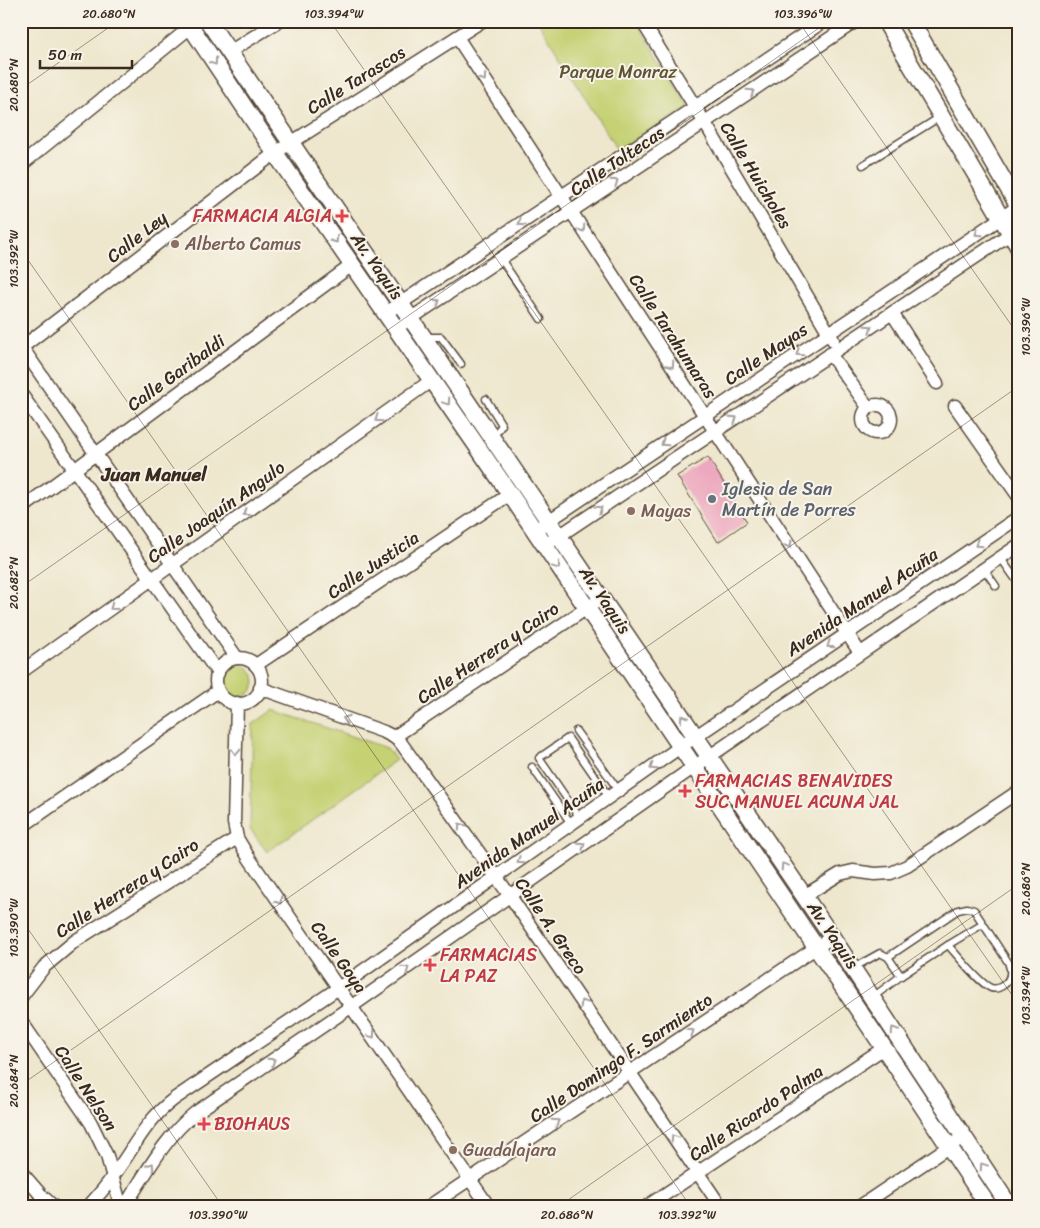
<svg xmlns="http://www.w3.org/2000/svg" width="1040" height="1228" font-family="Sriracha,sans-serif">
<rect width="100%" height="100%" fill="#f7f3e8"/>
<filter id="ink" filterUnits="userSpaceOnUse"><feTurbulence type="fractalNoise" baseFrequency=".02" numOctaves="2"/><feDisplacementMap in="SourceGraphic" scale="10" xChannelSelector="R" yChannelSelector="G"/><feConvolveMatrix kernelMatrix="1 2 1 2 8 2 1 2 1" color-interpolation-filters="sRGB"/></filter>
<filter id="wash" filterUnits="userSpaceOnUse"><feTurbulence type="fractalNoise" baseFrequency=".0096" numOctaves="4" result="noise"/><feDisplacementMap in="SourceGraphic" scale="20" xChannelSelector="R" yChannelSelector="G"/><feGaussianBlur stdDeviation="1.12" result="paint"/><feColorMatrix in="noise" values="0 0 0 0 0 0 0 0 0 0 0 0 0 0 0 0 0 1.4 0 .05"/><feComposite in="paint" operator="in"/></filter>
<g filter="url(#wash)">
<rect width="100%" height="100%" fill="#eee7cd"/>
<g fill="#c5d173" stroke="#807e48">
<polygon points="538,21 636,21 689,107 617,150"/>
<circle cx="239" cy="681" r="16"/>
<polygon points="273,710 387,748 396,760 267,852 250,829 253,724"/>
</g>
<g id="blocks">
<polygon fill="#eda7be" points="708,457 747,522 718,542 677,476"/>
</g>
</g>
<g filter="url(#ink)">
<use href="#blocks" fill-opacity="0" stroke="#564638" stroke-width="1"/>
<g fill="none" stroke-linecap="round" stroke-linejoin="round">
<g stroke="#564638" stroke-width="9">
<g id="service">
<polyline points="863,165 940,117"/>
<polyline points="501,259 541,319"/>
<polyline points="424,337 441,337 461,364"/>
<polyline points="486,399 502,425 493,437"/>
<polyline points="1000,557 1019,584"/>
<polyline points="984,569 996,586"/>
<polyline points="576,731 619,791"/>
<polyline points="532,767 572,825"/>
<polyline points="580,818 539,758 568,738 609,797"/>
<polyline points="948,945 983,924"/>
<polyline points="853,968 880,953 888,957 901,976"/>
<path d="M 873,997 L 901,976 L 948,945 C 957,955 980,984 991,988 C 996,990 1001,987 1005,984 C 1012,977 1011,970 1008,962 L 974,910 L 967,908 L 958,910 L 888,957"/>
</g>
</g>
<g stroke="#564638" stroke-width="15">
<g id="minor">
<polyline points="642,21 705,123 833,340"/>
<polyline points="457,37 860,653"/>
<polyline points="229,52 279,21"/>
<polyline points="21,165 198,21"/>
<polyline points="386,313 824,21"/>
<polyline points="892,313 937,383"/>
<polyline points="404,323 856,21"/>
<polyline points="21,346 237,658"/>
<polyline points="21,348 275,153 482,21"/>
<polyline points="830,354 868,407"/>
<polyline points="21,394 218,673"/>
<circle cx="877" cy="419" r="14"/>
<polyline points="955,406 1019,497"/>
<polyline points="21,509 352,265"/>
<polyline points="541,526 1019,206"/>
<polyline points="544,546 1019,228"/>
<circle cx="239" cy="681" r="23"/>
<polyline points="256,665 510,494"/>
<polyline points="21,672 432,380"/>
<polyline points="260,688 384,732 394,737 401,743 510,896 721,1207"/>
<polyline points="237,703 234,823 237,838 249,858 489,1207"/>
<polyline points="394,737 593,604"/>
<polyline points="21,827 218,691"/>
<polyline points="804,896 840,874 853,871 875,874 891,873 907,866 1019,791"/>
<polyline points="21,997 44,967 75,941 237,838"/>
<polyline points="21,1021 91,1123 107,1156 121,1207"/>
<polyline points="21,1172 41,1195 54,1207"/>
<path d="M 88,1207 C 97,1197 106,1187 113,1176 C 134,1148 145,1121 174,1099 L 340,987 L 680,747 L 1019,517"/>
<path d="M 124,1207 C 146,1174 164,1138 195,1113 L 352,1006 L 694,767 L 1019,545"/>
<polyline points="428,1207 832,937"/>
<polyline points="646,1207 884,1048"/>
<polyline points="859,1207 963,1137"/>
</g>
</g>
<g stroke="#564638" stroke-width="19">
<g id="tertiary">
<polyline points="187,21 275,153 510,494 884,1048 989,1207"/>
<polyline points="208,21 832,937 1010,1207"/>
<polyline points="885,21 1019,248"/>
<polyline points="911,21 1019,207"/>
</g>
</g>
<use href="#service" stroke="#fff" stroke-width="6"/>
<use href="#minor" stroke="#fff" stroke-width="12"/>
<use href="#tertiary" stroke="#fff" stroke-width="16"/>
</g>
<defs><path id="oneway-chevron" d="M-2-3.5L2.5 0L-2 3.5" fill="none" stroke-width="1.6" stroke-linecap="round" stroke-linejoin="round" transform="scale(1.25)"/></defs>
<g stroke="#a79f9a">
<use href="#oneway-chevron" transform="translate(214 62) rotate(56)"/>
<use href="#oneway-chevron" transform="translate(483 78) rotate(57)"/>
<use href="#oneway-chevron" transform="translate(751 92) rotate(-34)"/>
<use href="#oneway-chevron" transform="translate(615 182) rotate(-34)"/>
<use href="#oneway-chevron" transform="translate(521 223) rotate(146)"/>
<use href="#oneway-chevron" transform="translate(582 229) rotate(57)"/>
<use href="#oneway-chevron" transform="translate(978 233) rotate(146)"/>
<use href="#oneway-chevron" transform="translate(335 240) rotate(55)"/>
<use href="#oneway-chevron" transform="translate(437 302) rotate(-34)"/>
<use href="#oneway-chevron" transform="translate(869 328) rotate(-34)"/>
<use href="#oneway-chevron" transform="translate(799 353) rotate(146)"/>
<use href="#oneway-chevron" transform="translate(671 365) rotate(57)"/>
<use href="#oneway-chevron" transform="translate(447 402) rotate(56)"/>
<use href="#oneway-chevron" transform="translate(378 419) rotate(145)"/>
<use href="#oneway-chevron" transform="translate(734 419) rotate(-34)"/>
<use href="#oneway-chevron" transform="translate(664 443) rotate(146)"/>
<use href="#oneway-chevron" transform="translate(599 509) rotate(-34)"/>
<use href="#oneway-chevron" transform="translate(246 513) rotate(145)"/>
<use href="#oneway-chevron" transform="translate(978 544) rotate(146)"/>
<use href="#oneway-chevron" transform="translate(789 545) rotate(57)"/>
<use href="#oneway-chevron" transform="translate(557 566) rotate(56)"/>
<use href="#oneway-chevron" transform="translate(113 607) rotate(144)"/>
<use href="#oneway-chevron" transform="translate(830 645) rotate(146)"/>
<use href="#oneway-chevron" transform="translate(683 718) rotate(-124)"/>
<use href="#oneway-chevron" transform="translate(346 719) rotate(-160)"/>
<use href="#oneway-chevron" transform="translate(236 752) rotate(92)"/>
<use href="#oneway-chevron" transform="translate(653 767) rotate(145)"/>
<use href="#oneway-chevron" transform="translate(461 826) rotate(-125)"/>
<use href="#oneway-chevron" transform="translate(582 845) rotate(-35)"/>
<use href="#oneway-chevron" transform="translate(520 861) rotate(145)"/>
<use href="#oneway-chevron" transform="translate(784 866) rotate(-124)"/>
<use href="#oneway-chevron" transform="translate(279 901) rotate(55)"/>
<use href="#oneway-chevron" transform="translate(406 969) rotate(-35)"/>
<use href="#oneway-chevron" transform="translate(583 1003) rotate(-124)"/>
<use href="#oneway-chevron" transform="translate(894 1030) rotate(-123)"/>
<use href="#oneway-chevron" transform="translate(691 1032) rotate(-34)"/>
<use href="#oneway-chevron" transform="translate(372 1035) rotate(56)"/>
<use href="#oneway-chevron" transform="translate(272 1061) rotate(-34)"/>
<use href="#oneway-chevron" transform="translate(556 1122) rotate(-33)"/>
<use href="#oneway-chevron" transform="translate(674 1138) rotate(-124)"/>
<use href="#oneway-chevron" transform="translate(151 1166) rotate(-57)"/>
<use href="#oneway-chevron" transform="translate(983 1166) rotate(-124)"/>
</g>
</g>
<path fill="none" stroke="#3b2a1e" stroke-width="1" stroke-opacity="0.45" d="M 330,21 L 1019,1005M 798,21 L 1019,336M 21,89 L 118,21M 21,250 L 691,1207M 21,587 L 829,21M 21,919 L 223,1207M 21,1085 L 1019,386M 558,1207 L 1019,884"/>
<g fill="#e0444e" stroke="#f7f3e8" stroke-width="2">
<path d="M339.5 208.5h5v5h5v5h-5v5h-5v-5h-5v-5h5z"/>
<path d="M682.5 783.5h5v5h5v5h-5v5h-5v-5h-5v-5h5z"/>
<path d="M427.5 957.5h5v5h5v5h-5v5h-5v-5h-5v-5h5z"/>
<path d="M201.5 1116.5h5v5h5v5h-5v5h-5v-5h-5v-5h5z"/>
</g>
<g fill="#8d6e63" stroke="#f7f3e8" stroke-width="2">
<circle cx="175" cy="244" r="5"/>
<circle cx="631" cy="511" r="5"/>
<circle cx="453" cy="1150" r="5"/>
</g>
<circle fill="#6b7280" stroke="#f7f3e8" stroke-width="2" cx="712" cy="499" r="5"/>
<g text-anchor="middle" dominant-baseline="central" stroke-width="4" stroke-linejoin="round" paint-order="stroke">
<g font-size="18" fill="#5e5433" stroke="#f7f3e8">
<text x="618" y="72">Parque Monraz</text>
</g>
<g font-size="18" fill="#3b2a1e" stroke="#f7f3e8">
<text transform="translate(356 80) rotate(-32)">Calle Tarascos</text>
<text transform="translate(617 161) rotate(-34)">Calle Toltecas</text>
<text transform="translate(756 175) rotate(59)">Calle Huicholes</text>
<text transform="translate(137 237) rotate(-38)">Calle Ley</text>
<text transform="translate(377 266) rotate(55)">Av. Yaquis</text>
<text transform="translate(673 336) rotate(57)">Calle Tarahumaras</text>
<text transform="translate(766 354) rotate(-34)">Calle Mayas</text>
<text transform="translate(176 373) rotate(-36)">Calle Garibaldi</text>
<text transform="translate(216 512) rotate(-35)">Calle Joaquín Angulo</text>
<text transform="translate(373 565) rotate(-34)">Calle Justicia</text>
<text transform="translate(605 600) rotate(56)">Av. Yaquis</text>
<text transform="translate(862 602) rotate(-34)">Avenida Manuel Acuña</text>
<text transform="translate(488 653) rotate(-34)">Calle Herrera y Cairo</text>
<text transform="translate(529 833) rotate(-35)">Avenida Manuel Acuña</text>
<text transform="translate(127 888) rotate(-33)">Calle Herrera y Cairo</text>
<text transform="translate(551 926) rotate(56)">Calle A. Greco</text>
<text transform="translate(833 935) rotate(56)">Av. Yaquis</text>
<text transform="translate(339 957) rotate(55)">Calle Goya</text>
<text transform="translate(621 1058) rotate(-34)">Calle Domingo F. Sarmiento</text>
<text transform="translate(86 1088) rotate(57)">Calle Nelson</text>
<text transform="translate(756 1113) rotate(-34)">Calle Ricardo Palma</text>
</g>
<g font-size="18" fill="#be3a42" stroke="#f7f3e8" text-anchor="start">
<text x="332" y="216" text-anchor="end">FARMACIA ALGIA</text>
<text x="695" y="781">FARMACIAS BENAVIDES<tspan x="695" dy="21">SUC MANUEL ACUNA JAL</tspan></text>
<text x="440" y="955">FARMACIAS<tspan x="440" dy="21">LA PAZ</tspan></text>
<text x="214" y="1124">BIOHAUS</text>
</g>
<g font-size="18" fill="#785e54" stroke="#f7f3e8" text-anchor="start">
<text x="185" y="244">Alberto Camus</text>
<text x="641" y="511">Mayas</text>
<text x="463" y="1150">Guadalajara</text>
</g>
<g font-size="18" fill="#5b616d" stroke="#f7f3e8" text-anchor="start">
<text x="722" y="489">Iglesia de San<tspan x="722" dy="21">Martín de Porres</tspan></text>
</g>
<g font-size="19" font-weight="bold" fill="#3b2a1e" stroke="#f7f3e8">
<text x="154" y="474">Juan Manuel</text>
</g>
</g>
<rect width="1040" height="1228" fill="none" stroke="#f7f3e8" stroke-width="55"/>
<path d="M40 60v8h92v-8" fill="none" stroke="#3b2a1e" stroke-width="2.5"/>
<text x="48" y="60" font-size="15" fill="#3b2a1e" stroke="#f7f3e8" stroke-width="4" paint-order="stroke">50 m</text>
<rect x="28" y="28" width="984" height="1172" fill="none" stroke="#3b2a1e" stroke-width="2"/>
<g font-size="12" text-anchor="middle" fill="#3b2a1e">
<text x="109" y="18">20.680°N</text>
<text x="334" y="18">103.394°W</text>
<text x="803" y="18">103.396°W</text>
<text transform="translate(14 85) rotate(-90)" y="4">20.680°N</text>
<text transform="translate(14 259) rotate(-90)" y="4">103.392°W</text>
<text transform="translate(1026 327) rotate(-90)" y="4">103.396°W</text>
<text transform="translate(14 583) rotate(-90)" y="4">20.682°N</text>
<text transform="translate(1026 889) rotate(-90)" y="4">20.686°N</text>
<text transform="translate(14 928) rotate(-90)" y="4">103.390°W</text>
<text transform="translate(1026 996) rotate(-90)" y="4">103.394°W</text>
<text transform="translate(14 1081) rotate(-90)" y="4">20.684°N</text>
<text x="218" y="1219">103.390°W</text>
<text x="567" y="1219">20.686°N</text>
<text x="687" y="1219">103.392°W</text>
</g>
</svg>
